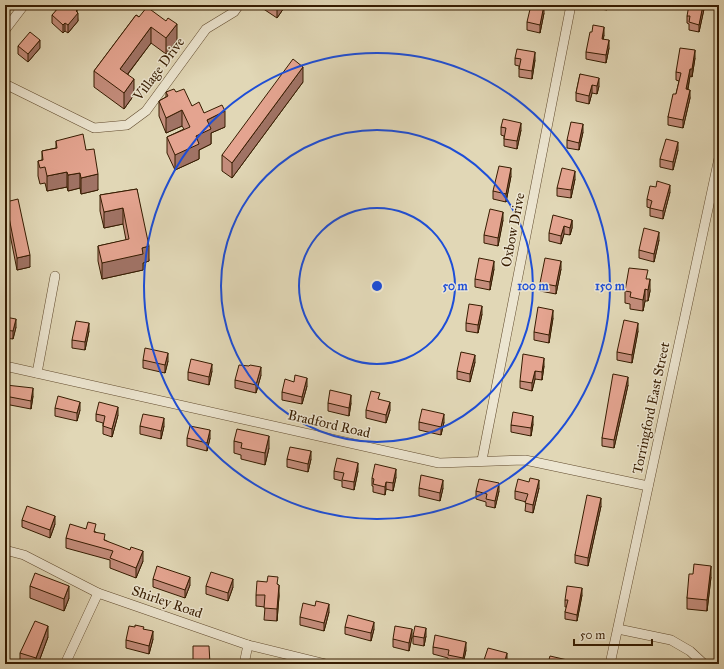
<svg xmlns="http://www.w3.org/2000/svg" width="724" height="669" font-family="'IM FELL Great Primer',serif">
<rect width="100%" height="100%" fill="#e1d7b6"/>
<filter id="stains"><feTurbulence type="fractalNoise" baseFrequency=".005" numOctaves="4"/><feColorMatrix values="0 0 0 0 .2 0 0 0 0 .09 0 0 0 0 .02 0 0 0 .5 -.17"/></filter>
<radialGradient id="worn" r=".72"><stop offset=".6" stop-color="#630" stop-opacity="0"/><stop offset="1" stop-color="#630" stop-opacity=".3"/></radialGradient>
<g fill="none" stroke-linecap="round" stroke-linejoin="round">
<g stroke="#614b2e" stroke-width="10">
<g id="minor">
<polyline points="5,30 24,5"/>
<polyline points="5,84 94,128 127,125 146,111 206,29 234,12 239,5"/>
<polyline points="5,366 439,463 525,460 648,486"/>
<polyline points="37,373 55,276"/>
<polyline points="482,460 571,5"/>
<polyline points="5,550 24,555 98,593 248,645 326,664"/>
<polyline points="618,629 671,640 690,651 704,664"/>
<polyline points="65,664 98,593"/>
<polyline points="244,664 248,645"/>
<polyline points="610,664 719,158"/>
</g>
</g>
<use href="#minor" stroke="#ece5d0" stroke-width="9"/>
</g>
<g fill="#c48d7c" stroke="#361c01">
<polygon points="56,5 76,5 78,21 68,33 65,31 63,33 52,23 52,15 56,11"/>
<polygon points="259,5 286,5 277,18 259,6"/>
<polygon points="595,5 608,5 607,10 595,8"/>
<polygon points="704,5 704,9 699,32 689,30 689,24 687,23 687,16"/>
<polygon points="544,13 540,33 527,30 527,22"/>
<polygon points="136,15 177,40 166,54 151,43 128,74 134,95 124,109 94,87 94,71"/>
<polygon points="604,35 603,39 609,48 606,63 586,59 586,52"/>
<polygon points="18,46 40,48 28,62 18,54"/>
<polygon points="515,58 535,60 532,79 519,77 519,66 515,65"/>
<polygon points="695,58 692,77 690,76 688,90 690,98 683,128 668,125 668,117 676,94 679,81 676,80 676,72"/>
<polygon points="580,74 599,86 597,94 592,93 589,104 576,101 576,93"/>
<polygon points="303,82 232,178 222,171 222,155"/>
<polygon points="166,92 176,92 192,106 204,113 225,127 211,133 211,144 199,150 199,159 175,170 167,153 167,137 184,129 182,126 166,133 159,116 159,101 166,97"/>
<polygon points="501,127 521,130 517,149 504,146 504,136 501,135"/>
<polygon points="583,132 579,150 567,148 567,140"/>
<polygon points="56,141 86,150 98,190 81,194 80,188 68,191 67,187 47,191 45,183 40,184 38,176 38,161 42,160 42,151 56,148"/>
<polygon points="678,150 673,170 660,167 660,159"/>
<polygon points="511,176 506,202 493,199 493,191"/>
<polygon points="575,179 571,198 557,196 557,188"/>
<polygon points="137,189 149,261 143,263 143,270 102,279 98,261 98,246 126,240 123,224 104,228 100,211 100,195"/>
<polygon points="670,192 663,219 650,216 650,208 647,207 647,199"/>
<polygon points="6,202 30,267 17,270 6,214"/>
<polygon points="503,220 498,246 484,243 484,235"/>
<polygon points="572,220 572,228 570,235 564,234 561,244 549,241 549,233"/>
<polygon points="659,240 654,262 639,258 639,250"/>
<polygon points="494,269 490,290 475,287 475,279"/>
<polygon points="561,269 556,294 540,291 540,283"/>
<polygon points="648,279 650,291 648,301 645,301 643,311 630,309 630,304 625,303 625,291"/>
<polygon points="482,314 478,333 466,331 466,323"/>
<polygon points="5,317 16,327 13,339 5,338"/>
<polygon points="553,318 549,343 534,340 534,332"/>
<polygon points="89,331 85,350 72,348 72,340"/>
<polygon points="638,331 632,363 617,360 617,352"/>
<polygon points="143,360 168,361 165,373 143,368"/>
<polygon points="475,362 470,382 457,379 457,371"/>
<polygon points="544,366 542,380 535,379 532,391 520,388 520,381"/>
<polygon points="212,371 209,385 188,380 188,372"/>
<polygon points="261,375 256,393 235,388 235,380"/>
<polygon points="628,385 614,448 602,446 602,438"/>
<polygon points="307,386 302,404 282,400 282,392"/>
<polygon points="5,392 33,396 31,409 5,404"/>
<polygon points="380,400 390,410 386,423 366,418 366,410"/>
<polygon points="328,403 351,403 349,416 328,411"/>
<polygon points="55,408 80,410 77,421 55,416"/>
<polygon points="96,414 118,415 112,437 103,434 103,423 96,421"/>
<polygon points="419,422 444,422 441,435 419,430"/>
<polygon points="533,424 531,436 511,432 511,425"/>
<polygon points="140,426 164,426 161,439 140,434"/>
<polygon points="187,438 210,438 207,451 187,446"/>
<polygon points="234,441 269,448 265,465 241,459 241,455 234,453"/>
<polygon points="287,459 311,459 308,472 287,467"/>
<polygon points="334,471 358,471 354,490 342,487 342,481 334,479"/>
<polygon points="396,477 393,491 386,489 385,495 373,492 373,486 372,486 372,478"/>
<polygon points="419,488 443,488 440,501 419,496"/>
<polygon points="539,488 533,513 525,511 526,502 515,499 515,491"/>
<polygon points="476,491 499,491 495,508 486,506 486,502 476,499"/>
<polygon points="601,506 588,566 575,563 575,555"/>
<polygon points="22,520 55,524 50,538 22,527"/>
<polygon points="86,529 96,532 105,540 143,561 136,578 110,568 110,560 66,548 66,538"/>
<polygon points="693,574 711,577 707,611 687,609 687,598"/>
<polygon points="153,579 190,585 185,598 153,587"/>
<polygon points="278,584 279,596 277,621 264,620 265,607 256,606 256,595"/>
<polygon points="30,586 69,598 64,611 30,598"/>
<polygon points="206,586 233,587 228,601 206,594"/>
<polygon points="582,595 577,621 565,619 565,612 567,607 565,607 565,600"/>
<polygon points="315,606 329,612 324,631 300,625 300,617"/>
<polygon points="345,627 374,629 371,641 345,634"/>
<polygon points="144,629 153,639 149,654 126,648 126,640"/>
<polygon points="413,636 426,636 424,646 413,644"/>
<polygon points="48,637 38,664 20,664 20,653"/>
<polygon points="412,637 409,651 393,647 393,639"/>
<polygon points="433,647 466,650 463,664 455,664 448,662 448,658 433,654"/>
<polygon points="484,660 507,661 506,664 484,664"/>
</g>
<g fill="#a07365" stroke="#361c01">
<polygon points="277,5 286,5 277,18"/>
<polygon points="544,5 544,13 540,33 540,25"/>
<polygon points="703,5 704,5 704,9 699,32 699,25"/>
<polygon points="77,10 77,14 78,13 78,21 68,33 68,25"/>
<polygon points="65,23 65,31 63,33 63,25"/>
<polygon points="177,24 177,40 166,54 166,38"/>
<polygon points="151,27 151,43 120,84 120,69"/>
<polygon points="604,27 604,35 602,47 602,39"/>
<polygon points="40,40 40,48 28,62 28,54"/>
<polygon points="609,40 609,48 606,63 606,55"/>
<polygon points="695,50 695,58 692,77 692,69"/>
<polygon points="535,52 535,60 532,79 532,71"/>
<polygon points="303,67 303,82 232,178 232,163"/>
<polygon points="690,69 690,76 686,97 686,89"/>
<polygon points="599,78 599,86 597,94 597,86"/>
<polygon points="134,79 134,95 124,109 124,93"/>
<polygon points="592,85 592,93 589,104 589,96"/>
<polygon points="690,90 690,98 683,128 683,120"/>
<polygon points="182,110 182,126 166,133 166,118"/>
<polygon points="225,111 225,127 211,133 211,144 199,150 199,159 175,170 175,155 196,136 207,120"/>
<polygon points="521,123 521,130 517,149 517,141"/>
<polygon points="583,124 583,132 579,150 579,143"/>
<polygon points="678,142 678,150 673,170 673,162"/>
<polygon points="511,168 511,176 506,202 506,194"/>
<polygon points="575,171 575,179 571,198 571,190"/>
<polygon points="67,172 67,187 47,191 47,176"/>
<polygon points="80,173 80,188 68,191 68,175"/>
<polygon points="98,174 98,190 81,194 81,178"/>
<polygon points="670,185 670,192 663,219 663,211"/>
<polygon points="123,208 123,224 104,228 104,212"/>
<polygon points="503,212 503,220 498,246 498,238"/>
<polygon points="572,220 572,228 570,235 570,228"/>
<polygon points="564,226 564,234 561,244 561,236"/>
<polygon points="659,232 659,240 654,262 654,254"/>
<polygon points="149,246 149,261 143,263 143,270 102,279 102,263 142,248"/>
<polygon points="30,255 30,267 17,270 17,258"/>
<polygon points="494,261 494,269 490,290 490,282"/>
<polygon points="561,261 561,269 556,294 556,286"/>
<polygon points="650,279 650,291 648,301 648,290"/>
<polygon points="645,289 645,301 643,311 643,300"/>
<polygon points="482,306 482,314 478,333 478,325"/>
<polygon points="553,310 553,318 549,343 549,335"/>
<polygon points="16,319 16,327 13,339 13,331"/>
<polygon points="89,323 89,331 85,350 85,342"/>
<polygon points="638,323 638,331 632,363 632,355"/>
<polygon points="168,353 168,361 165,373 165,365"/>
<polygon points="475,355 475,362 470,382 470,374"/>
<polygon points="544,358 544,366 542,380 542,372"/>
<polygon points="212,364 212,371 209,385 209,377"/>
<polygon points="261,367 261,375 256,393 256,385"/>
<polygon points="535,371 535,379 532,391 532,383"/>
<polygon points="628,377 628,385 614,448 614,440"/>
<polygon points="307,378 307,386 302,404 302,397"/>
<polygon points="33,388 33,396 31,409 31,401"/>
<polygon points="351,395 351,403 349,416 349,408"/>
<polygon points="80,402 80,410 77,421 77,413"/>
<polygon points="390,402 390,410 386,423 386,415"/>
<polygon points="118,407 118,415 112,437 112,429"/>
<polygon points="444,414 444,422 441,435 441,427"/>
<polygon points="533,416 533,424 531,436 531,428"/>
<polygon points="164,418 164,426 161,439 161,431"/>
<polygon points="210,430 210,438 207,451 207,443"/>
<polygon points="269,436 269,448 265,465 265,453"/>
<polygon points="311,451 311,459 308,472 308,464"/>
<polygon points="358,463 358,471 354,490 354,482"/>
<polygon points="396,469 396,477 393,491 393,483"/>
<polygon points="443,480 443,488 440,501 440,493"/>
<polygon points="539,480 539,488 533,513 533,505"/>
<polygon points="386,482 386,489 385,495 385,487"/>
<polygon points="499,483 499,491 495,508 495,501"/>
<polygon points="601,498 601,506 588,566 588,558"/>
<polygon points="55,516 55,524 50,538 50,530"/>
<polygon points="143,551 143,561 136,578 136,568"/>
<polygon points="711,566 711,577 707,611 707,600"/>
<polygon points="190,577 190,585 185,598 185,590"/>
<polygon points="233,579 233,587 228,601 228,593"/>
<polygon points="279,585 279,596 277,621 277,609"/>
<polygon points="69,586 69,598 64,611 64,599"/>
<polygon points="582,588 582,595 577,621 577,615"/>
<polygon points="329,604 329,612 324,631 324,623"/>
<polygon points="374,622 374,629 371,641 371,633"/>
<polygon points="48,626 48,637 38,664 36,664 36,658"/>
<polygon points="426,628 426,636 424,646 424,638"/>
<polygon points="412,629 412,637 409,651 409,643"/>
<polygon points="153,631 153,639 149,654 149,646"/>
<polygon points="466,642 466,650 463,664 463,658"/>
<polygon points="507,653 507,661 506,664 504,664"/>
</g>
<g fill="#e4a490" stroke="#361c01">
<polygon points="57,5 75,5 74,6 77,10 76,11 78,13 68,25 65,23 63,25 52,15 59,7"/>
<polygon points="531,5 544,5 540,25 527,22"/>
<polygon points="689,5 703,5 699,25 689,22 690,16 687,16"/>
<polygon points="147,7 166,21 168,18 177,24 166,38 151,27 120,69 134,79 124,93 94,71 136,15 139,17"/>
<polygon points="593,25 604,27 602,39 609,40 606,55 586,52 590,32 592,32"/>
<polygon points="30,32 40,40 28,54 18,46"/>
<polygon points="680,48 695,50 692,69 690,69 686,89 690,90 683,120 668,117 673,94 676,94 681,73 676,72"/>
<polygon points="517,49 535,52 532,71 519,69 521,59 515,58"/>
<polygon points="293,59 303,67 232,163 222,155"/>
<polygon points="580,74 599,78 597,86 592,85 589,96 576,93"/>
<polygon points="174,89 176,92 184,89 192,106 199,102 204,113 222,105 225,111 207,120 211,129 196,136 199,144 175,155 167,137 190,127 182,110 166,118 159,101 168,96 166,92"/>
<polygon points="503,119 521,123 517,141 504,139 506,128 501,127"/>
<polygon points="571,122 583,124 579,143 567,140"/>
<polygon points="83,134 86,150 94,149 98,174 81,178 80,173 68,175 67,172 47,176 45,167 40,168 38,161 43,160 42,151 57,148 56,141"/>
<polygon points="666,139 678,142 673,162 660,159"/>
<polygon points="499,166 511,168 506,194 493,191"/>
<polygon points="562,168 575,171 571,190 557,188"/>
<polygon points="657,181 670,185 663,211 650,208 652,201 647,199 650,186 656,187"/>
<polygon points="137,189 149,246 142,248 143,254 102,263 98,246 129,239 123,208 104,212 100,195"/>
<polygon points="18,199 30,255 17,258 6,202"/>
<polygon points="490,209 503,212 498,238 484,235"/>
<polygon points="553,215 572,220 570,228 564,226 561,236 549,233"/>
<polygon points="644,228 659,232 654,254 639,250"/>
<polygon points="479,258 494,261 490,282 475,279"/>
<polygon points="545,258 561,261 556,286 540,283"/>
<polygon points="629,268 648,270 646,279 650,279 648,290 645,289 643,300 630,297 631,292 625,291"/>
<polygon points="469,304 482,306 478,325 466,323"/>
<polygon points="538,307 553,310 549,335 534,332"/>
<polygon points="5,317 16,319 13,331 5,330"/>
<polygon points="624,320 638,323 632,355 617,352"/>
<polygon points="76,321 89,323 85,342 72,340"/>
<polygon points="145,348 168,353 165,365 143,360"/>
<polygon points="461,352 475,355 470,374 457,371"/>
<polygon points="523,354 544,358 542,372 535,371 532,383 520,381"/>
<polygon points="191,359 212,364 209,377 188,372"/>
<polygon points="239,365 249,366 250,365 261,367 256,385 235,380"/>
<polygon points="613,374 628,377 614,440 602,438"/>
<polygon points="295,375 307,378 302,397 282,392 285,379 294,382"/>
<polygon points="6,385 33,388 31,401 5,396"/>
<polygon points="330,390 351,395 349,408 328,403"/>
<polygon points="371,391 380,393 378,399 390,402 386,415 366,410"/>
<polygon points="58,396 80,402 77,413 55,408"/>
<polygon points="99,402 118,407 112,429 103,426 105,416 96,414"/>
<polygon points="422,409 444,414 441,427 419,422"/>
<polygon points="513,412 533,416 531,428 511,425"/>
<polygon points="143,414 164,418 161,431 140,426"/>
<polygon points="190,426 210,430 207,443 187,438"/>
<polygon points="237,429 269,436 265,453 241,448 242,443 234,441"/>
<polygon points="290,447 311,451 308,464 287,459"/>
<polygon points="337,458 358,463 354,482 342,480 344,473 334,471"/>
<polygon points="375,464 396,469 393,483 386,482 385,487 373,484 374,479 372,478"/>
<polygon points="421,475 443,480 440,493 419,488"/>
<polygon points="530,478 539,480 533,505 525,503 528,494 515,491 518,479 529,482"/>
<polygon points="479,479 499,483 495,501 486,499 487,494 476,491"/>
<polygon points="587,495 601,498 588,558 575,555"/>
<polygon points="27,506 55,516 50,530 22,520"/>
<polygon points="88,522 96,524 94,532 105,534 104,540 130,550 131,547 143,551 136,568 110,558 113,551 66,538 70,524 86,529"/>
<polygon points="694,564 711,566 707,600 687,598 689,574 693,574"/>
<polygon points="157,566 190,577 185,590 153,579"/>
<polygon points="211,572 233,579 228,593 206,586"/>
<polygon points="35,573 69,586 64,599 30,586"/>
<polygon points="268,576 278,577 277,584 279,585 277,609 264,608 265,595 256,595 257,581 267,582"/>
<polygon points="567,586 582,588 577,615 565,612 568,600 565,600"/>
<polygon points="316,601 329,604 324,623 300,617 303,603 315,606"/>
<polygon points="348,615 374,622 371,633 345,627"/>
<polygon points="35,621 48,626 36,658 20,653"/>
<polygon points="135,625 144,627 143,629 153,631 149,646 126,640 129,626 135,627"/>
<polygon points="395,626 412,629 409,643 393,639"/>
<polygon points="415,626 426,628 424,638 413,636"/>
<polygon points="435,635 466,642 463,658 448,655 449,650 433,647"/>
<polygon points="193,646 209,646 210,664 193,664"/>
<polygon points="488,648 507,653 504,664 499,664 484,660"/>
<polygon points="550,656 576,662 576,664 537,664 538,661 548,663"/>
<polygon points="105,662 112,664 105,664"/>
</g>
<g fill="none" stroke="#1d4ed8" stroke-width="2">
<circle cx="377" cy="286" r="78"/>
<circle cx="377" cy="286" r="156"/>
<circle cx="377" cy="286" r="233"/>
</g>
<g text-anchor="middle" dominant-baseline="central" stroke-width="3" stroke-linejoin="round" paint-order="stroke">
<g font-size="14" fill="#361c01" stroke="#ece5d0">
<text transform="translate(159 69) rotate(-53)">Village Drive</text>
<text transform="translate(513 230) rotate(-79)">Oxbow Drive</text>
<text transform="translate(651 408) rotate(-78)">Torringford East Street</text>
<text transform="translate(329 424) rotate(13)">Bradford Road</text>
<text transform="translate(167 602) rotate(19)">Shirley Road</text>
</g>
</g>
<circle cx="377" cy="286" r="6" fill="#1d4ed8" stroke="#ece5d0" stroke-width="2"/>
<g font-size="12" text-anchor="middle" font-weight="bold" fill="#1d4ed8" stroke="#ece5d0" stroke-width="3" stroke-linejoin="round" paint-order="stroke">
<text x="455" y="290">50 m</text>
<text x="533" y="290">100 m</text>
<text x="610" y="290">150 m</text>
</g>
<rect width="724" height="669" fill="none" stroke="#e1d7b6" stroke-width="20"/>
<rect x="6" y="6" width="712" height="657" fill="none" stroke="#361c01" stroke-width="2"/>
<rect x="10" y="10" width="704" height="649" fill="none" stroke="#361c01"/>
<path d="M574 639v6h78v-6" fill="none" stroke="#361c01" stroke-width="2"/>
<text x="580" y="639" font-size="12" fill="#361c01" stroke="#ece5d0" stroke-width="3" paint-order="stroke">50 m</text>
<rect width="100%" height="100%" filter="url(#stains)"/>
<rect width="100%" height="100%" fill="url(#worn)"/>
</svg>
